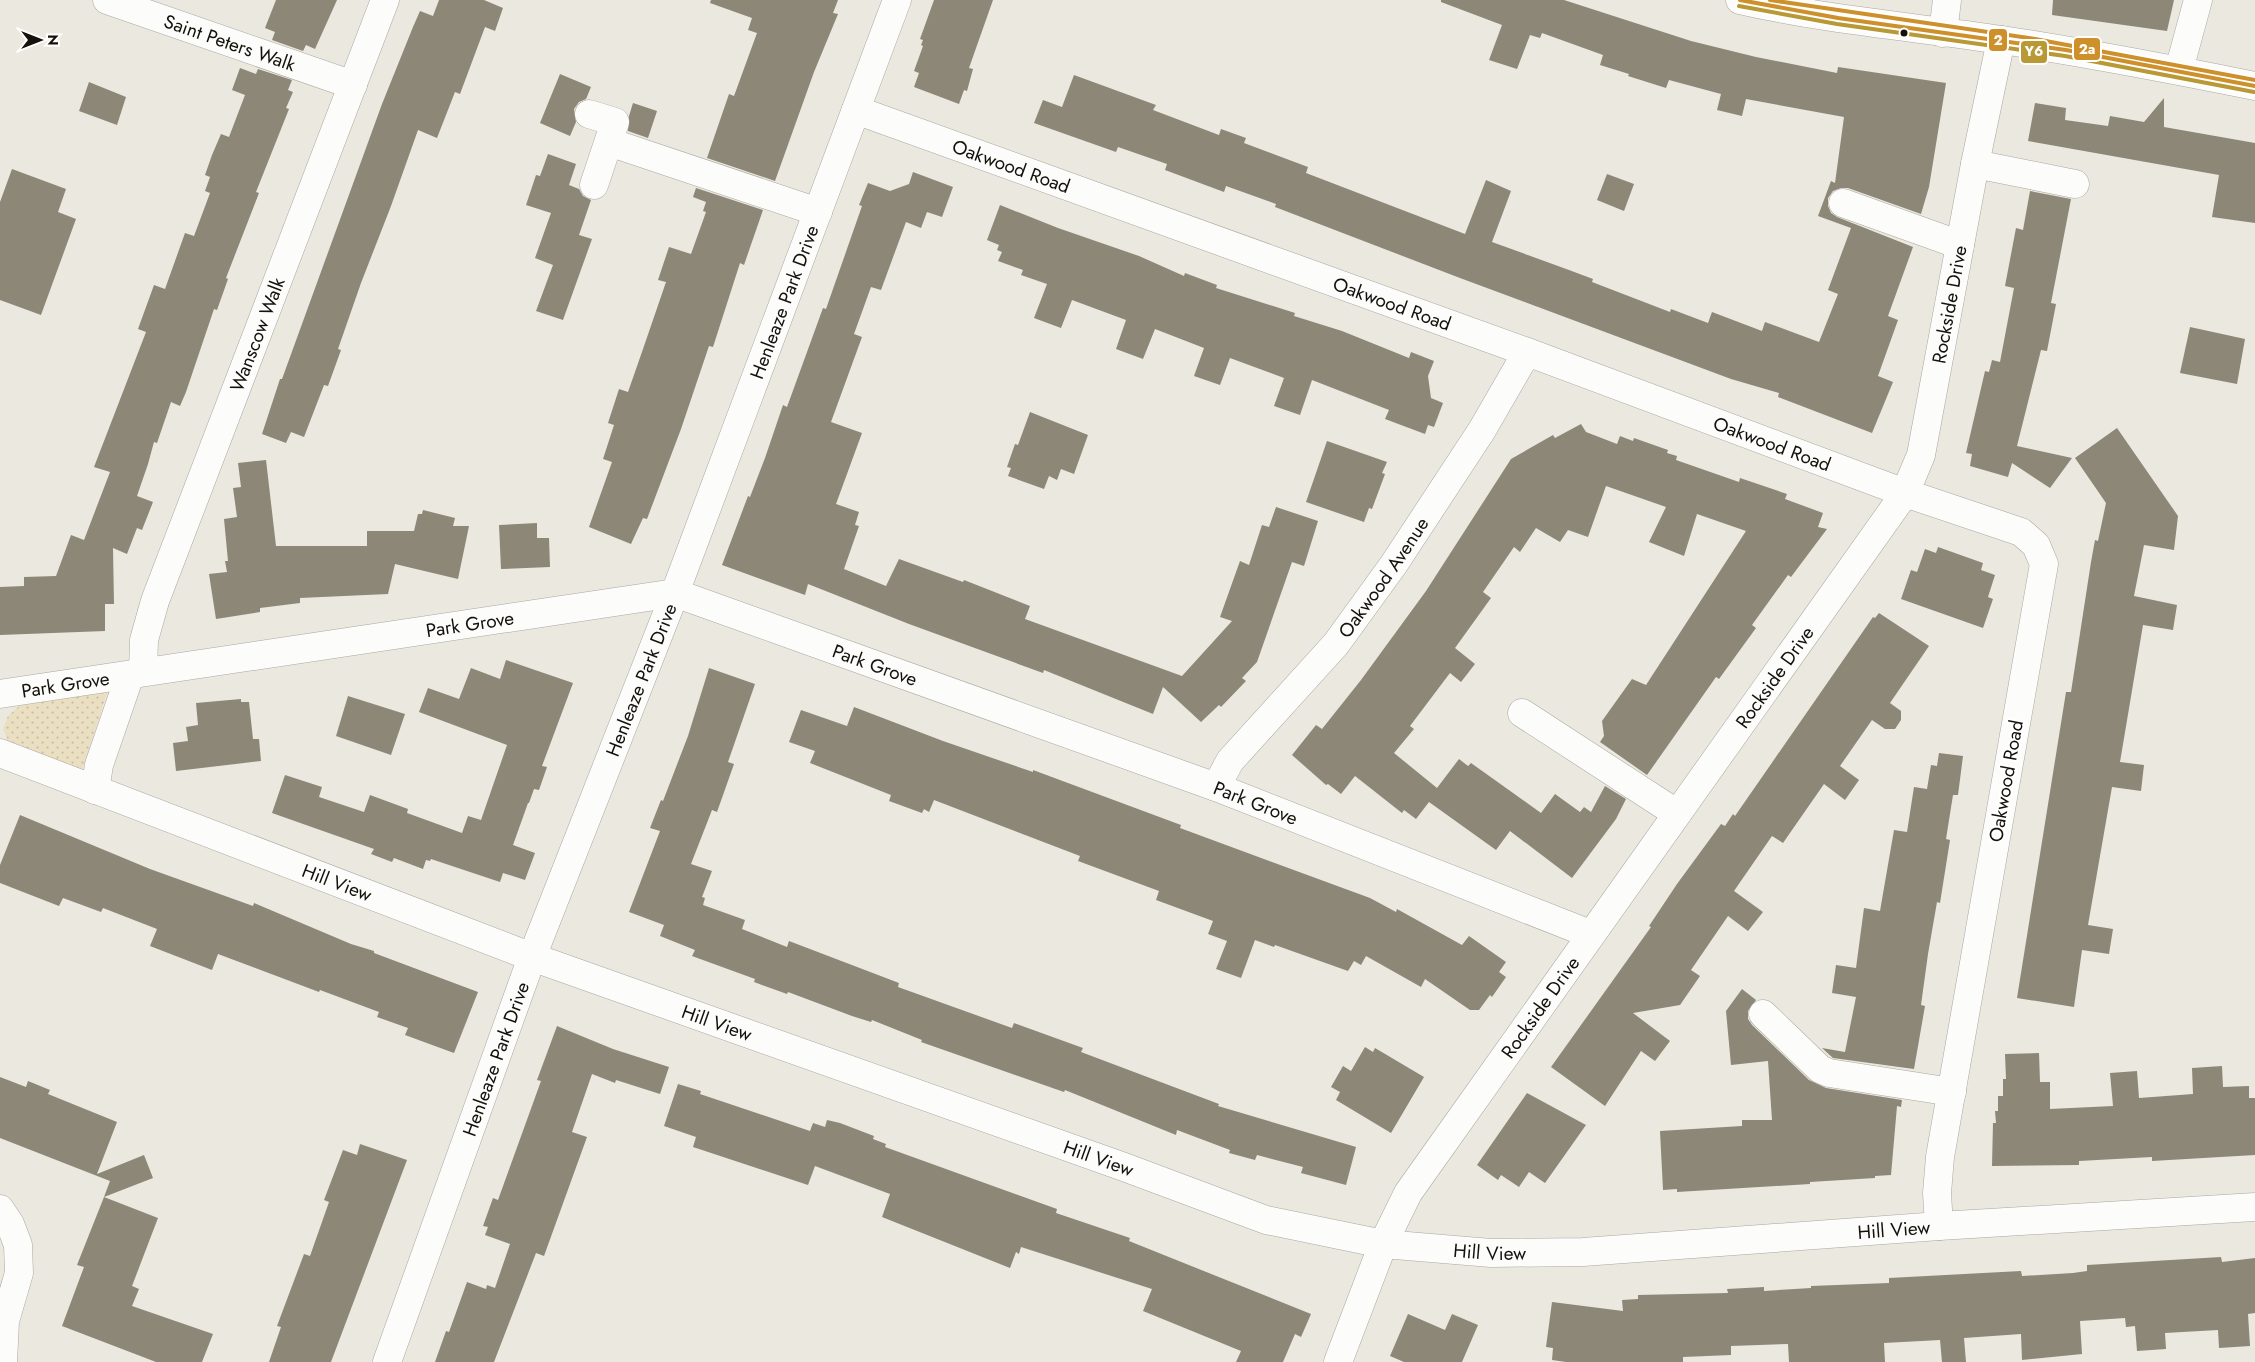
<svg xmlns="http://www.w3.org/2000/svg" width="2255" height="1362" font-family="Jost,sans-serif">
<defs>
<pattern id="grass-dots" width="8" height="8" patternUnits="userSpaceOnUse" patternTransform="scale(1.25)"><rect width="8" height="8" fill="#ebdfc2"/><path d="M2 2h.1M6 6h.1" fill="none" stroke="#c9bea5" stroke-width="1.8" stroke-linecap="round"/></pattern>
</defs>
<rect width="100%" height="100%" fill="#ebe8df"/>
<polygon fill="url(#grass-dots)" points="108,691 82,770 10,745 3,729 8,716 19,706"/>
<g fill="#8c8777">
<polygon points="276,0 337,0 315,49 306,45 303,51 272,40 275,32 265,28"/>
<polygon points="439,0 484,0 503,8 495,31 485,27 460,94 455,92 437,138 418,130 391,206 361,283 338,349 341,350 328,386 324,385 304,437 291,432 286,443 262,434 280,379 282,379 382,104 413,27 420,11 433,16"/>
<polygon points="711,0 838,0 833,13 838,14 814,72 775,181 707,158 729,94 734,96 757,33 748,30 752,18 710,3"/>
<polygon points="934,0 993,0 969,68 973,69 967,91 964,90 959,104 914,87 919,73 914,71 923,46 921,45 923,40 920,39"/>
<polygon points="1441,0 1564,0 1691,41 1756,57 1837,73 1838,67 1946,83 1929,187 1921,214 1848,188 1841,188 1833,191 1828,198 1828,206 1831,213 1837,217 1913,247 1888,316 1898,320 1878,376 1893,382 1872,433 1778,397 1779,393 1731,379 1460,278 1275,207 1276,204 1226,186 1224,192 1165,170 1167,164 1118,147 1116,152 1034,123 1043,100 1062,107 1074,75 1156,105 1153,110 1219,135 1221,129 1246,138 1244,143 1308,167 1306,173 1465,234 1486,180 1511,191 1492,242 1569,270 1593,279 1592,282 1670,312 1671,309 1708,323 1712,312 1762,331 1765,322 1819,342 1838,294 1828,290 1851,228 1818,216 1831,181 1835,183 1844,117 1746,99 1742,116 1717,110 1721,94 1669,80 1666,88 1628,76 1629,74 1600,65 1603,55 1542,33 1540,38 1530,35 1517,69 1489,60 1502,25 1441,2"/>
<polygon points="2053,0 2174,0 2167,31 2052,15"/>
<polygon points="240,68 256,74 258,69 292,80 288,90 293,92 286,108 289,109 256,192 259,193 226,278 228,279 217,310 214,309 186,392 180,406 171,402 157,443 154,442 148,464 137,496 153,502 142,530 137,528 127,554 113,548 114,604 105,604 105,631 0,635 0,587 24,586 24,577 56,576 71,535 84,540 110,472 94,467 146,332 138,329 154,285 165,289 185,233 194,236 210,193 205,191 210,177 205,175 212,155 221,134 229,137 245,95 232,90"/>
<polygon points="560,74 591,87 586,99 579,102 574,109 576,122 570,136 540,123"/>
<polygon points="89,82 126,97 117,125 79,111"/>
<polygon points="2164,98 2164,127 2255,143 2255,223 2212,217 2219,175 2028,141 2035,103 2066,108 2065,120 2108,126 2110,116 2144,122"/>
<polygon points="633,103 657,111 648,138 628,131 629,116"/>
<polygon points="548,154 576,164 569,185 579,189 583,196 591,200 579,235 592,239 563,320 536,311 553,265 535,258 551,213 526,205 536,175 540,176"/>
<polygon points="12,169 66,189 58,212 76,219 41,315 0,300 0,202"/>
<polygon points="913,172 953,187 942,217 927,212 921,228 906,222 881,290 871,287 854,334 862,337 831,422 862,433 836,504 859,512 855,525 859,526 844,569 886,586 899,559 963,582 964,580 1030,606 1025,619 1182,676 1232,621 1220,617 1240,561 1249,565 1262,525 1269,527 1276,507 1318,521 1304,566 1292,562 1257,662 1242,678 1246,681 1221,707 1219,705 1201,722 1163,687 1153,714 1044,670 1043,673 909,624 808,584 805,595 722,565 748,496 750,497 765,458 783,405 787,407 823,308 826,309 862,206 859,205 868,183 890,191 909,184"/>
<polygon points="1607,174 1634,184 1624,211 1597,200"/>
<polygon points="696,188 763,210 744,265 740,263 713,347 709,346 681,429 647,519 643,518 631,544 589,527 612,462 603,459 614,425 608,423 619,389 628,392 643,349 666,282 658,280 669,247 691,254 706,212 703,211 706,202 693,197"/>
<polygon points="2030,191 2071,199 2051,303 2056,304 2047,351 2041,350 2017,446 2072,458 2050,488 2012,463 2008,477 1970,466 1972,454 1966,453 1985,371 1989,372 1992,360 2000,362 2014,288 2005,286 2016,228 2023,230"/>
<polygon points="1000,205 1058,228 1139,256 1184,276 1185,273 1217,285 1216,288 1295,313 1294,316 1342,331 1409,358 1411,352 1434,361 1428,376 1431,398 1443,403 1434,427 1428,425 1425,434 1385,419 1389,410 1312,380 1300,415 1274,406 1284,378 1230,358 1220,385 1194,376 1204,348 1155,329 1143,359 1116,349 1126,320 1072,300 1061,328 1034,318 1047,284 1021,275 1023,270 998,261 1002,252 997,250 999,245 987,240"/>
<polygon points="2190,327 2245,339 2237,384 2180,373"/>
<polygon points="1030,412 1088,435 1074,474 1061,469 1057,480 1049,476 1044,489 1008,476 1011,468 1007,467 1015,444 1018,445"/>
<polygon points="1581,424 1586,432 1617,444 1620,436 1633,441 1634,438 1668,450 1667,453 1677,456 1676,460 1739,482 1740,478 1787,494 1785,499 1823,513 1818,527 1827,529 1791,577 1788,575 1752,625 1756,628 1719,679 1716,677 1647,775 1600,742 1604,736 1602,721 1632,679 1646,685 1746,531 1697,514 1684,556 1649,542 1666,507 1606,486 1588,537 1568,530 1560,542 1536,528 1520,552 1514,547 1483,592 1491,598 1455,648 1475,664 1461,682 1450,673 1410,726 1414,729 1394,753 1437,788 1459,759 1468,766 1471,763 1541,813 1555,794 1580,812 1584,807 1591,812 1605,786 1626,799 1616,819 1572,878 1510,831 1496,850 1429,802 1416,819 1404,810 1402,813 1355,776 1341,794 1328,784 1326,785 1292,755 1316,725 1322,729 1361,680 1426,591 1511,459 1553,435 1555,438"/>
<polygon points="2117,428 2178,516 2174,550 2144,545 2134,596 2177,605 2173,630 2143,625 2120,762 2144,765 2141,791 2112,787 2088,925 2113,929 2109,954 2082,950 2074,1007 2017,998 2066,692 2071,692 2091,562 2095,540 2098,541 2106,503 2075,458"/>
<polygon points="1327,441 1387,462 1382,473 1385,474 1372,509 1369,508 1364,522 1306,502"/>
<polygon points="266,460 276,546 367,546 367,531 414,531 418,514 422,514 423,510 455,518 453,526 469,526 458,579 395,564 388,594 300,598 300,603 260,608 260,612 216,619 209,574 227,572 225,561 228,561 224,519 237,517 233,488 241,487 238,463"/>
<polygon points="537,523 537,538 549,538 550,567 501,569 499,525"/>
<polygon points="1938,547 1983,563 1981,570 1995,575 1988,597 1993,599 1983,628 1901,599 1911,570 1917,572 1925,549 1936,553"/>
<polygon points="1879,613 1929,646 1890,703 1901,711 1901,720 1895,729 1885,729 1872,720 1840,766 1859,780 1845,800 1824,784 1783,843 1772,836 1734,891 1763,912 1748,931 1728,916 1691,970 1700,976 1680,1005 1633,1013 1670,1041 1655,1061 1641,1051 1605,1106 1551,1067 1651,927 1649,926 1677,884 1721,824 1725,826 1733,814 1735,816 1873,617 1875,618"/>
<polygon points="506,660 573,683 542,766 547,767 539,790 534,789 529,803 528,803 513,845 535,853 525,880 503,873 500,882 431,859 430,861 426,860 423,869 394,858 392,862 371,854 374,849 272,813 285,775 322,787 319,797 364,812 370,795 408,809 407,813 462,833 468,816 481,820 507,745 419,712 428,688 459,699 471,668 500,679"/>
<polygon points="709,668 755,684 728,762 734,764 717,812 712,810 691,864 712,871 702,897 705,898 703,905 745,920 742,929 787,947 789,941 899,983 898,987 1012,1028 1014,1023 1036,1031 1083,1048 1081,1052 1219,1104 1218,1106 1356,1147 1346,1185 1301,1173 1303,1167 1257,1155 1255,1160 1229,1153 1230,1150 1177,1130 1176,1135 1065,1090 1064,1092 921,1042 922,1040 872,1020 871,1022 852,1016 788,992 787,994 754,982 755,979 692,956 695,950 660,936 664,925 629,912 660,831 650,828 661,800 663,801 688,736"/>
<polygon points="348,696 405,714 391,755 336,736"/>
<polygon points="241,699 241,702 249,702 253,739 259,739 261,761 176,771 173,743 188,741 186,727 198,725 196,703"/>
<polygon points="854,707 943,741 1033,772 1033,770 1181,825 1180,828 1370,898 1396,912 1397,909 1462,945 1469,936 1506,962 1499,972 1506,977 1492,997 1490,995 1479,1010 1470,1010 1425,979 1421,987 1366,956 1361,965 1354,961 1348,971 1275,945 1274,947 1255,940 1241,978 1216,969 1227,941 1208,934 1213,921 1156,900 1159,891 1078,861 1080,856 934,800 929,812 924,809 922,813 889,801 891,795 810,763 815,751 789,742 801,710 847,726"/>
<polygon points="1939,753 1963,756 1958,795 1953,795 1946,839 1950,840 1940,903 1937,902 1928,954 1921,1005 1925,1006 1914,1069 1833,1058 1822,1048 1845,1052 1856,997 1832,993 1836,965 1856,968 1864,908 1880,911 1894,830 1907,832 1914,787 1927,789 1931,765 1937,766"/>
<polygon points="20,815 150,869 253,906 254,903 351,944 374,951 374,953 478,992 454,1053 405,1035 408,1028 377,1017 379,1012 320,990 319,992 218,954 212,970 150,946 157,929 103,908 101,912 63,898 59,906 0,883 0,865"/>
<polygon points="1742,989 1756,1000 1748,1011 1748,1019 1752,1025 1809,1080 1826,1088 1902,1100 1901,1107 1897,1106 1891,1175 1875,1176 1875,1178 1810,1182 1810,1184 1677,1192 1677,1189 1663,1190 1660,1131 1742,1126 1742,1120 1772,1120 1768,1061 1731,1065 1726,1011"/>
<polygon points="557,1026 613,1049 669,1067 660,1094 616,1080 615,1083 592,1074 572,1132 587,1137 544,1256 536,1253 494,1362 435,1362 446,1331 449,1332 467,1282 486,1289 487,1285 495,1288 510,1244 485,1235 488,1227 483,1226 493,1198 498,1200 541,1081 537,1080"/>
<polygon points="1365,1047 1373,1052 1375,1048 1424,1077 1391,1133 1336,1100 1340,1092 1331,1087 1343,1066 1351,1071"/>
<polygon points="2039,1053 2040,1082 2050,1082 2050,1109 2113,1106 2110,1073 2137,1071 2139,1098 2193,1094 2192,1068 2222,1066 2223,1087 2249,1086 2249,1098 2255,1098 2255,1155 2152,1161 2152,1157 2079,1161 2079,1165 1992,1166 1993,1123 1996,1123 1995,1111 1998,1111 1998,1096 2003,1096 2003,1079 2006,1079 2005,1054"/>
<polygon points="0,1077 26,1087 28,1081 50,1090 48,1094 117,1122 97,1174 144,1155 153,1178 104,1197 110,1181 0,1138"/>
<polygon points="678,1084 701,1091 700,1094 810,1131 813,1123 825,1127 827,1120 840,1123 874,1136 873,1139 886,1144 885,1147 1057,1209 1056,1213 1130,1238 1129,1241 1311,1314 1301,1337 1295,1334 1283,1362 1236,1362 1241,1351 1143,1311 1152,1289 1021,1247 1019,1254 1016,1252 1010,1268 882,1217 890,1194 815,1166 808,1185 693,1147 696,1137 664,1126"/>
<polygon points="1527,1093 1586,1125 1545,1183 1529,1172 1519,1187 1501,1175 1498,1180 1477,1165"/>
<polygon points="360,1144 407,1160 331,1362 269,1362 281,1327 277,1326 304,1254 310,1256 329,1202 324,1200 343,1150 357,1155"/>
<polygon points="104,1197 158,1218 132,1286 139,1289 132,1306 213,1334 202,1362 156,1362 62,1326 84,1267 77,1265"/>
<polygon points="2221,1257 2222,1262 2255,1258 2255,1313 2248,1314 2250,1346 2219,1348 2218,1330 2165,1333 2166,1349 2137,1351 2135,1326 2126,1327 2125,1318 2080,1321 2082,1354 2022,1360 2021,1334 1964,1338 1966,1362 1942,1362 1940,1340 1884,1343 1885,1362 1789,1362 1788,1344 1731,1346 1731,1355 1683,1357 1683,1362 1566,1362 1552,1360 1553,1348 1546,1347 1552,1302 1623,1311 1622,1300 1638,1299 1638,1295 1728,1293 1727,1289 1764,1287 1764,1291 1811,1288 1811,1286 1889,1283 1889,1278 2021,1271 2022,1276 2073,1273 2087,1271 2087,1265"/>
<polygon points="1408,1314 1445,1330 1452,1314 1478,1325 1462,1362 1404,1362 1390,1356"/>
</g>
<g fill="none" stroke-linecap="round" stroke-linejoin="round">
<g stroke="#aaa7a0" stroke-width="29">
<g id="minor">
<path id="s1" d="M 107,0 L 353,85"/>
<polyline points="1943,33 1947,0"/>
<polyline points="2179,70 2198,0"/>
<path id="s2" d="M 856,110 L 1527,352 L 1905,493 L 2021,532 L 2036,545 L 2044,564 L 1940,1157 L 1937,1193 L 1939,1226"/>
<polyline points="589,114 615,122 594,185"/>
<polyline points="609,142 818,212"/>
<polyline points="1975,164 2075,184"/>
<polyline points="1843,203 1960,245"/>
<path id="s3" d="M 143,672 L 144,640 L 155,601 L 385,0"/>
<path id="s4" d="M 0,694 L 675,593 L 1216,787 L 1590,934"/>
<polyline points="1522,713 1676,813"/>
<path id="s5" d="M 0,753 L 532,957 L 1124,1167 L 1266,1220 L 1383,1244 L 1491,1253 L 1583,1252 L 1939,1226 L 2255,1207"/>
<path id="s6" d="M 1216,787 L 1230,761 L 1336,644 L 1394,564 L 1482,430 L 1527,352"/>
<polyline points="95,790 99,765 130,675"/>
<polyline points="1763,1014 1820,1069 1829,1073 1952,1092"/>
<polyline points="0,1209 10,1224 18,1245 19,1273 5,1321 3,1362"/>
<path id="s7" d="M 387,1362 L 532,957 L 675,593 L 897,0"/>
<path id="s8" d="M 1338,1362 L 1383,1244 L 1408,1193 L 1905,493 L 1921,455 L 1975,164 L 2001,40"/>
</g>
</g>
<g stroke="#aaa7a0" stroke-width="29">
<path id="major" d="M 1740,0 C 1827,20 1915,27 2002,40 C 2087,53 2171,69 2255,86"/>
</g>
<use href="#minor" stroke="#fcfcfa" stroke-width="28"/>
<use href="#major" stroke="#fcfcfa" stroke-width="28"/>
<g stroke="#fff" stroke-width="8">
<polyline id="bus-1" points="1740,0 1838,18 2066,50 2255,86"/>
</g>
<g stroke="#fff" stroke-width="8">
<polyline id="bus-2" points="1739,6 1837,24 2065,56 2254,92"/>
</g>
<g stroke="#fff" stroke-width="8">
<polyline id="bus-3" points="1770,0 2035,39 2255,80"/>
</g>
<use href="#bus-1" stroke="#cd902b" stroke-width="4"/>
<use href="#bus-2" stroke="#b89936" stroke-width="4"/>
<use href="#bus-3" stroke="#cd902b" stroke-width="4"/>
</g>
<circle fill="#14110b" stroke="#fff" stroke-width="2" cx="1904" cy="33" r="4.5"/>
<g text-anchor="middle" dominant-baseline="central" stroke-width="5" stroke-linejoin="round" paint-order="stroke">
<g font-size="19" fill="#14110b" stroke="#fff">
<text stroke="none"><textPath href="#s1" startOffset="130">Saint Peters Walk</textPath></text>
<text stroke="none"><textPath href="#s2" startOffset="165">Oakwood Road</textPath></text>
<text stroke="none"><textPath href="#s7" startOffset="1132">Henleaze Park Drive</textPath></text>
<text stroke="none"><textPath href="#s2" startOffset="570">Oakwood Road</textPath></text>
<text stroke="none"><textPath href="#s8" startOffset="1236">Rockside Drive</textPath></text>
<text stroke="none"><textPath href="#s3" startOffset="358">Wanscow Walk</textPath></text>
<text stroke="none"><textPath href="#s2" startOffset="975">Oakwood Road</textPath></text>
<text stroke="none"><textPath href="#s6" startOffset="269">Oakwood Avenue</textPath></text>
<text stroke="none"><textPath href="#s4" startOffset="475">Park Grove</textPath></text>
<text stroke="none"><textPath href="#s4" startOffset="895">Park Grove</textPath></text>
<text stroke="none"><textPath href="#s8" startOffset="816">Rockside Drive</textPath></text>
<text stroke="none"><textPath href="#s7" startOffset="728">Henleaze Park Drive</textPath></text>
<text stroke="none"><textPath href="#s4" startOffset="66">Park Grove</textPath></text>
<text transform="translate(2006 781) rotate(-80)">Oakwood Road</text>
<text stroke="none"><textPath href="#s4" startOffset="1300">Park Grove</textPath></text>
<text stroke="none"><textPath href="#s5" startOffset="361">Hill View</textPath></text>
<text stroke="none"><textPath href="#s8" startOffset="411">Rockside Drive</textPath></text>
<text stroke="none"><textPath href="#s5" startOffset="766">Hill View</textPath></text>
<text stroke="none"><textPath href="#s7" startOffset="322">Henleaze Park Drive</textPath></text>
<text stroke="none"><textPath href="#s5" startOffset="1171">Hill View</textPath></text>
<text stroke="none"><textPath href="#s5" startOffset="1981">Hill View</textPath></text>
<text stroke="none"><textPath href="#s5" startOffset="1576">Hill View</textPath></text>
</g>
</g>
<g stroke="#fff" stroke-width="2">
<rect x="1988" y="28" width="20" height="24" rx="5" fill="#cd902b"/>
<rect x="2073" y="37" width="28" height="24" rx="5" fill="#cd902b"/>
<rect x="2020" y="40" width="28" height="24" rx="5" fill="#b89936"/>
</g>
<g font-size="14" text-anchor="middle" font-weight="bold" fill="#fff">
<text x="1998" y="45">2</text>
<text x="2087" y="54">2a</text>
<text x="2034" y="56">Y6</text>
</g>
<g transform="translate(40 40) rotate(90)" stroke="#ffffff" stroke-width="4" paint-order="stroke">
<path d="M0-4L9 19L0 12L-9 19Z" fill="#14110b"/>
<text y="-8" font-size="14" font-weight="bold" text-anchor="middle" fill="#14110b">N</text>
</g>
</svg>
